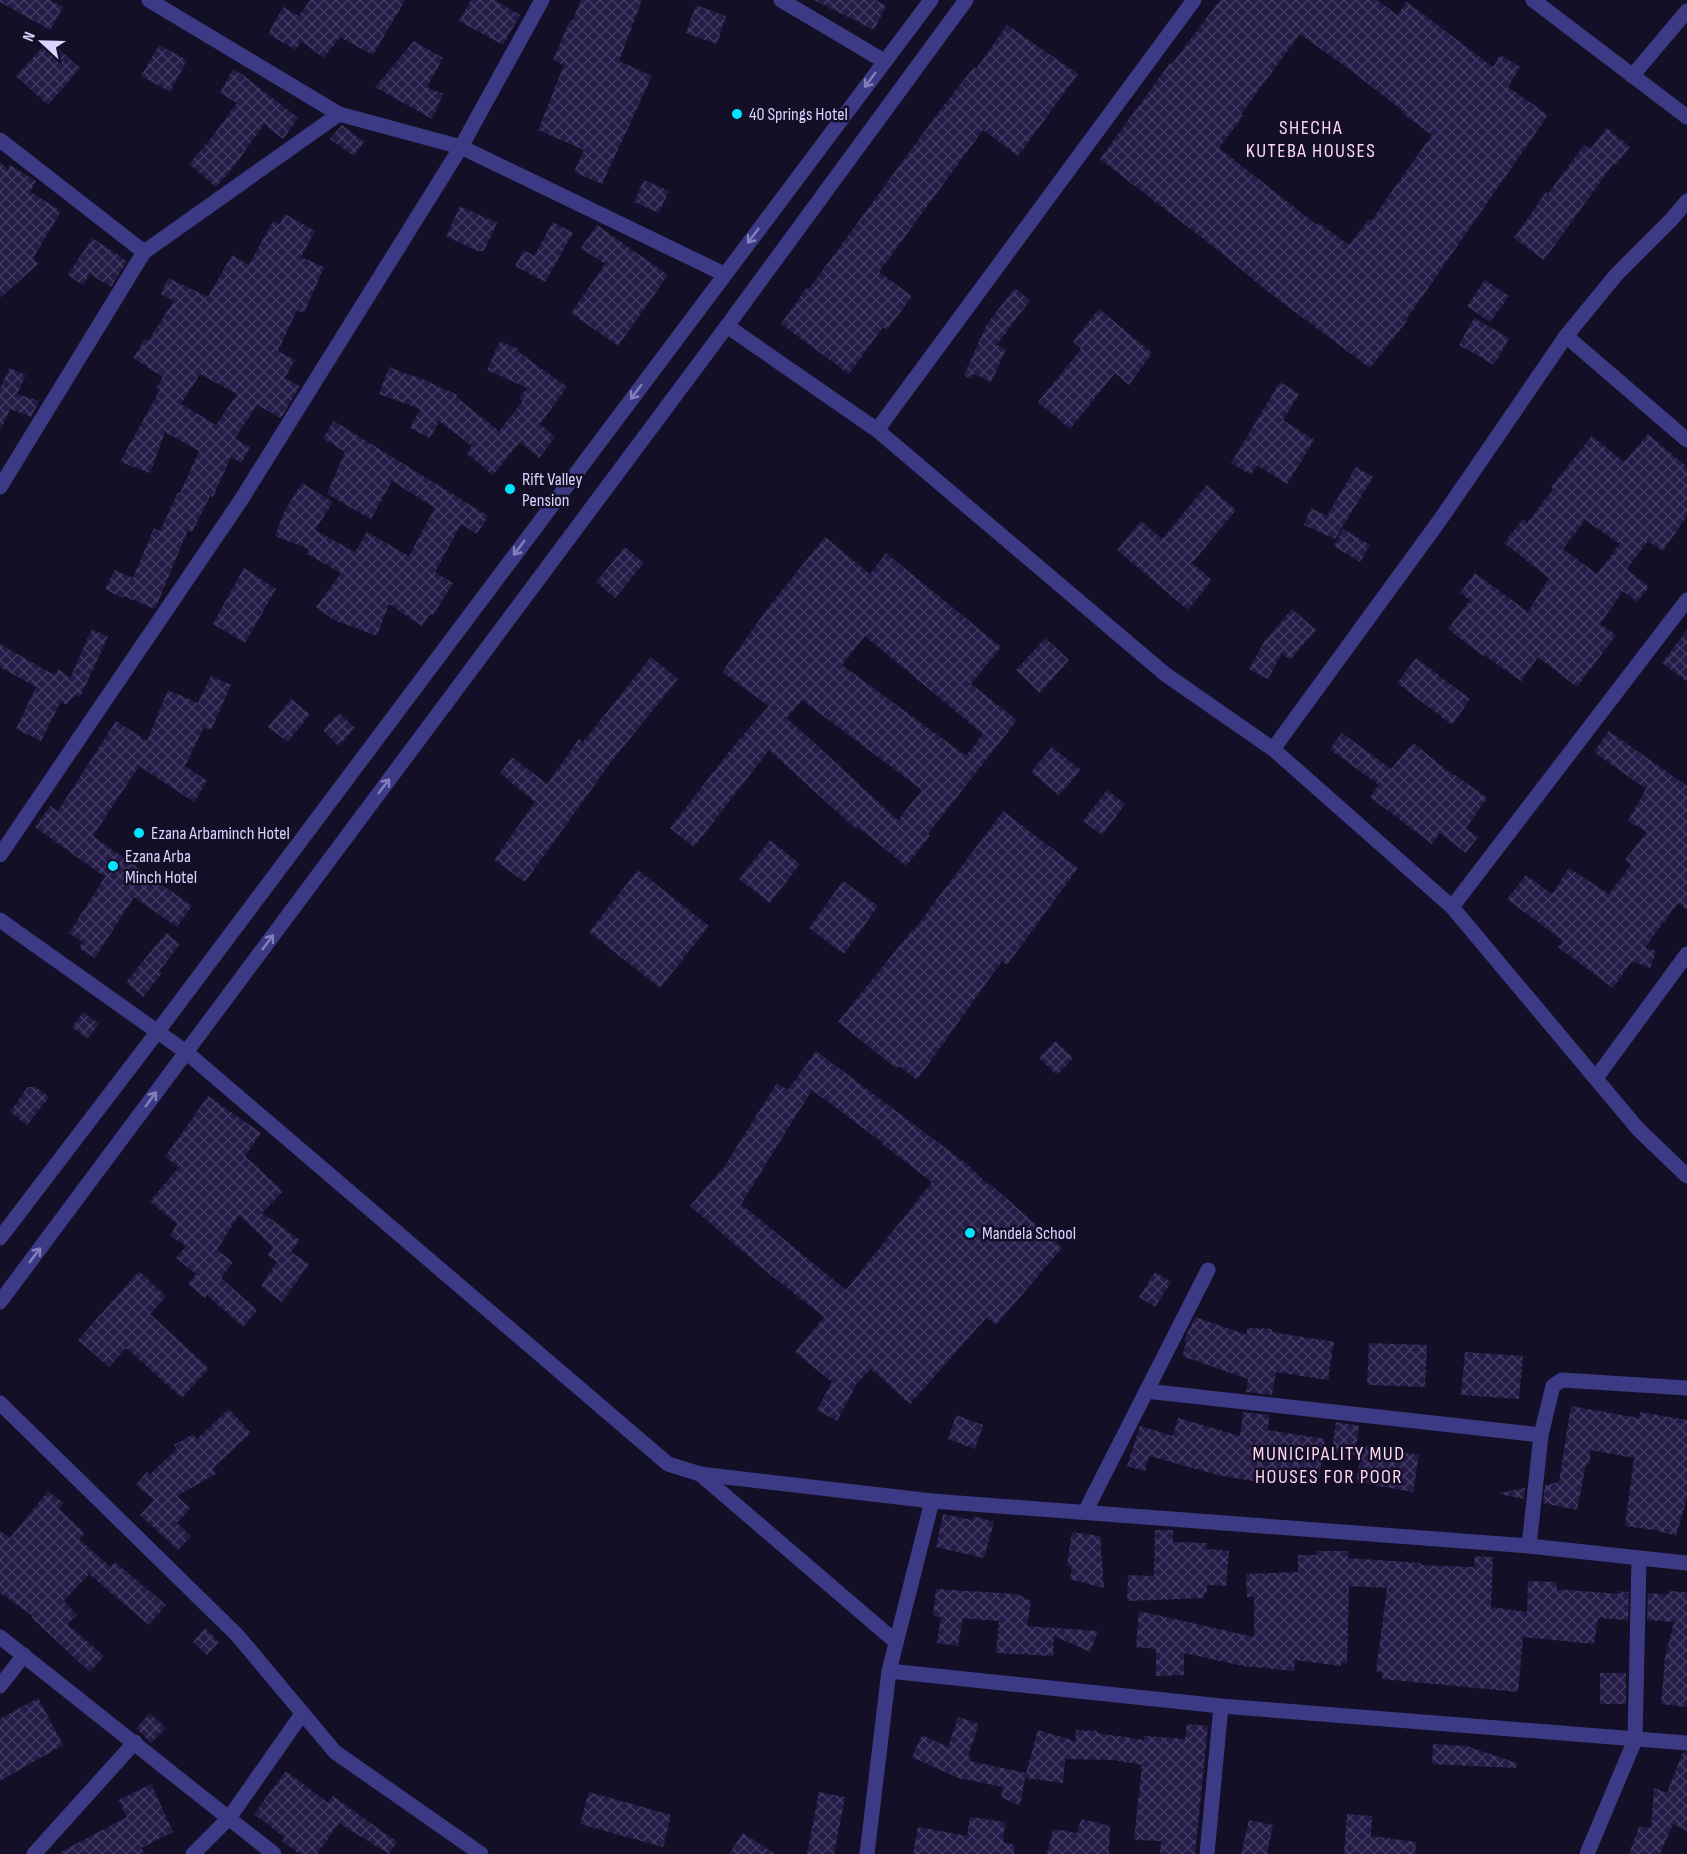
<svg xmlns="http://www.w3.org/2000/svg" width="1687" height="1854" font-family="'Sofia Sans Condensed',sans-serif">
<defs>
<pattern id="building-cross-hatch" width="8" height="8" patternUnits="userSpaceOnUse" patternTransform="scale(1.5)"><rect width="8" height="8" fill="#241b47"/><path d="M0 0l8 8M0 8l8-8" fill="none" stroke="#433b63"/></pattern>
</defs>
<rect width="100%" height="100%" fill="#130f26"/>
<g fill="url(#building-cross-hatch)" fill-rule="evenodd">
<polygon points="0,0 50,0 63,7 50,30 0,2"/>
<polygon points="310,0 405,0 373,55 340,37 324,58 301,41 296,50 268,34 283,7 299,16"/>
<polygon points="471,0 494,0 520,15 503,45 459,21"/>
<polygon points="581,0 642,0 619,61 652,76 602,184 574,172 584,150 538,130 564,65 553,60 570,20 572,21"/>
<polygon points="814,0 875,0 886,6 874,30"/>
<path d="M 1220,0 L 1377,0 L 1397,15 L 1407,2 L 1493,67 L 1500,55 L 1520,67 L 1508,87 L 1548,115 L 1406,320 L 1407,321 L 1370,368 L 1267,291 L 1224,255 L 1100,159 L 1170,63 L 1172,64 ZM 1300,34 L 1353,72 L 1403,111 L 1402,113 L 1432,135 L 1371,221 L 1369,219 L 1349,245 L 1319,223 L 1317,225 L 1219,148 L 1243,116 L 1241,114 L 1266,80 Z"/>
<polygon points="696,5 726,16 717,44 686,33"/>
<polygon points="1007,25 1078,74 1018,156 983,130 879,272 912,296 887,330 883,327 849,374 781,324 807,287 809,289 938,113 974,67 976,69"/>
<polygon points="49,40 80,68 48,105 16,76"/>
<polygon points="414,41 443,58 427,87 443,94 432,119 375,87"/>
<polygon points="159,45 187,60 170,92 141,76"/>
<polygon points="233,69 243,75 298,118 283,139 264,124 235,165 216,187 189,164 213,136 237,103 220,93"/>
<polygon points="342,125 364,142 354,156 330,139"/>
<polygon points="1607,128 1630,147 1616,165 1614,163 1544,260 1514,238 1546,192 1548,194 1584,145 1590,149"/>
<polygon points="0,162 8,170 10,165 36,181 30,192 61,211 33,258 38,264 0,298"/>
<polygon points="644,180 669,191 659,213 634,202"/>
<polygon points="460,206 497,223 484,251 477,251 446,236"/>
<path d="M 285,214 L 315,231 L 301,257 L 324,267 L 304,313 L 297,310 L 278,351 L 295,360 L 285,378 L 300,386 L 281,418 L 257,405 L 235,438 L 250,448 L 241,463 L 231,457 L 213,497 L 210,496 L 192,532 L 188,530 L 155,609 L 124,596 L 122,598 L 105,589 L 115,570 L 133,578 L 154,528 L 160,531 L 178,492 L 180,493 L 199,451 L 165,432 L 150,473 L 120,462 L 160,390 L 156,388 L 163,377 L 133,358 L 145,339 L 148,341 L 174,301 L 161,294 L 168,278 L 208,297 L 232,255 L 249,265 L 273,221 L 280,224 ZM 200,374 L 237,394 L 216,425 L 181,404 Z"/>
<polygon points="553,222 573,233 545,282 515,266 524,250 534,256"/>
<polygon points="597,225 668,275 618,346 571,313 605,264 581,248"/>
<polygon points="92,238 127,261 111,287 90,274 83,285 68,275"/>
<polygon points="1485,280 1509,296 1490,322 1467,306"/>
<polygon points="1015,288 1030,300 997,345 1006,349 991,382 974,374 971,379 964,375 987,324"/>
<polygon points="1099,309 1152,353 1129,385 1115,373 1070,429 1038,402 1081,349 1073,341"/>
<polygon points="1474,318 1509,338 1494,365 1459,345"/>
<polygon points="500,341 518,349 517,351 567,387 540,424 555,437 539,458 520,442 493,475 466,453 472,446 439,421 430,438 410,428 420,409 379,394 389,367 415,377 416,376 457,395 456,397 499,431 523,401 519,398 527,388 487,370"/>
<polygon points="10,368 26,375 17,394 39,401 31,417 10,409 0,431 0,388"/>
<polygon points="1280,382 1299,394 1283,420 1314,440 1287,484 1257,465 1251,475 1231,463"/>
<polygon points="334,421 488,516 477,534 461,524 435,572 453,583 433,615 430,614 422,626 389,604 377,636 334,620 316,607 341,573 307,554 309,549 275,536 284,512 302,483 333,502 315,530 355,552 367,532 409,556 435,508 392,481 371,519 327,494 345,452 323,438"/>
<path d="M 1648,434 L 1687,467 L 1687,516 L 1663,551 L 1648,541 L 1627,569 L 1649,587 L 1637,602 L 1623,591 L 1600,624 L 1616,635 L 1577,687 L 1538,657 L 1521,681 L 1484,655 L 1483,656 L 1448,629 L 1470,600 L 1460,593 L 1475,573 L 1528,612 L 1549,578 L 1504,543 L 1523,519 L 1527,523 L 1553,489 L 1551,487 L 1592,436 L 1624,462 ZM 1585,520 L 1620,544 L 1597,574 L 1563,549 Z"/>
<polygon points="1356,467 1373,477 1335,539 1304,525 1311,508 1327,516"/>
<polygon points="1207,485 1236,510 1192,563 1212,580 1188,610 1117,550 1141,521 1162,539"/>
<polygon points="1343,529 1370,545 1360,562 1334,546"/>
<path d="M 825,537 L 870,574 L 886,553 L 1001,647 L 971,684 L 1017,720 L 928,834 L 930,836 L 906,866 L 858,827 L 856,829 L 769,750 L 694,847 L 670,828 L 736,743 L 769,706 L 722,672 L 771,604 ZM 865,636 L 983,734 L 966,756 L 842,665 ZM 802,700 L 922,790 L 898,820 L 787,718 Z"/>
<polygon points="625,547 644,563 615,598 596,582"/>
<polygon points="244,568 276,589 245,643 213,624"/>
<polygon points="1292,609 1316,630 1290,660 1282,653 1268,679 1249,669 1264,642"/>
<polygon points="92,629 108,637 80,697 75,695 66,705 61,701 41,741 16,729 36,687 0,667 0,644 54,675 59,669 70,678"/>
<polygon points="1687,630 1687,682 1662,663"/>
<polygon points="1045,638 1069,660 1040,693 1016,670"/>
<polygon points="651,657 678,679 611,762 525,882 494,860 535,802 500,773 512,757 547,784 579,739 583,742"/>
<polygon points="1416,658 1470,699 1452,725 1397,683"/>
<polygon points="211,676 231,685 211,730 204,727 185,766 207,781 194,802 139,766 93,836 192,906 177,927 134,897 95,958 79,948 83,942 69,933 105,877 35,827 50,806 58,811 116,721 147,741 168,690 198,703"/>
<polygon points="291,699 310,714 288,742 268,727"/>
<polygon points="339,713 355,728 339,746 323,730"/>
<polygon points="1609,731 1687,786 1687,910 1678,903 1645,947 1656,951 1650,968 1632,961 1613,988 1558,947 1563,941 1507,899 1526,875 1552,894 1569,868 1609,894 1631,865 1625,860 1647,832 1628,821 1646,789 1594,752"/>
<polygon points="1342,733 1391,769 1413,743 1453,775 1454,774 1487,798 1466,828 1478,837 1466,853 1440,833 1432,844 1370,797 1379,785 1330,749"/>
<polygon points="1052,747 1081,770 1059,795 1031,772"/>
<polygon points="1107,790 1125,804 1102,835 1083,821"/>
<polygon points="1003,811 1078,868 1007,965 1002,961 917,1080 899,1066 897,1069 838,1022 913,929 914,930"/>
<polygon points="770,840 800,864 770,903 739,879"/>
<polygon points="638,870 709,926 660,988 589,932"/>
<polygon points="843,881 878,906 844,954 809,928"/>
<polygon points="166,933 180,944 159,971 162,973 143,997 126,982"/>
<polygon points="83,1012 99,1024 87,1039 72,1027"/>
<polygon points="1055,1041 1073,1058 1057,1075 1039,1058"/>
<path d="M 816,1051 L 968,1165 L 988,1185 L 989,1183 L 1062,1248 L 996,1325 L 987,1317 L 910,1404 L 871,1369 L 857,1383 L 837,1421 L 817,1410 L 832,1382 L 795,1352 L 824,1317 L 768,1273 L 690,1206 L 724,1167 L 777,1083 L 788,1090 ZM 812,1090 L 883,1143 L 882,1144 L 932,1182 L 846,1290 L 741,1204 Z"/>
<polygon points="28,1087 36,1087 49,1097 27,1125 10,1112"/>
<polygon points="208,1096 261,1133 245,1156 283,1191 262,1213 300,1240 291,1252 309,1264 282,1302 261,1286 277,1262 268,1255 273,1247 239,1215 217,1250 233,1262 221,1278 257,1310 243,1327 207,1295 205,1298 188,1284 196,1274 176,1258 186,1246 170,1236 177,1224 150,1201 179,1167 165,1157"/>
<polygon points="139,1271 166,1296 150,1314 209,1368 182,1398 126,1348 109,1367 78,1340"/>
<polygon points="1155,1272 1171,1282 1155,1307 1139,1297"/>
<polygon points="1195,1317 1247,1335 1247,1328 1272,1329 1272,1332 1334,1342 1328,1380 1276,1372 1272,1395 1246,1392 1248,1379 1182,1356 1187,1341 1184,1340"/>
<polygon points="1369,1343 1427,1345 1425,1387 1367,1385"/>
<polygon points="1465,1352 1523,1356 1519,1399 1461,1395"/>
<polygon points="1571,1406 1639,1418 1640,1412 1687,1420 1687,1498 1676,1536 1655,1530 1625,1526 1634,1458 1591,1450 1589,1464 1586,1464 1577,1510 1543,1503 1545,1485 1559,1482"/>
<polygon points="229,1409 251,1433 213,1468 216,1474 177,1496 190,1508 177,1523 191,1536 178,1550 140,1515 154,1500 136,1485 147,1472 150,1474 177,1449 174,1445 193,1434 197,1439"/>
<polygon points="1243,1412 1269,1415 1268,1430 1325,1439 1318,1483 1260,1473 1259,1482 1218,1475 1149,1456 1145,1471 1127,1466 1140,1426 1173,1436 1178,1418 1240,1436"/>
<polygon points="956,1415 983,1425 975,1449 948,1439"/>
<polygon points="1336,1422 1359,1426 1355,1455 1332,1451"/>
<polygon points="1363,1445 1419,1455 1413,1492 1356,1482"/>
<polygon points="1525,1488 1524,1499 1499,1494 1499,1493"/>
<polygon points="48,1491 63,1503 59,1509 85,1533 79,1539 110,1567 115,1562 166,1605 149,1625 89,1574 64,1601 77,1615 67,1624 104,1656 90,1672 31,1617 33,1616 0,1593 0,1531 10,1538"/>
<polygon points="943,1514 972,1520 973,1516 994,1522 984,1558 936,1547"/>
<polygon points="1155,1530 1173,1530 1173,1542 1207,1543 1207,1549 1229,1551 1226,1586 1207,1585 1207,1593 1204,1593 1204,1598 1127,1601 1128,1575 1154,1576"/>
<polygon points="1072,1532 1100,1536 1104,1588 1070,1579 1072,1566 1067,1565"/>
<polygon points="1317,1551 1348,1551 1348,1558 1421,1563 1421,1565 1474,1567 1475,1556 1493,1557 1491,1607 1527,1612 1528,1581 1557,1582 1557,1589 1618,1594 1618,1591 1629,1592 1628,1620 1598,1618 1594,1644 1523,1637 1518,1692 1382,1679 1383,1673 1376,1671 1387,1588 1349,1586 1347,1664 1341,1663 1341,1666 1295,1660 1294,1671 1243,1666 1184,1653 1184,1675 1156,1676 1156,1649 1136,1647 1139,1611 1254,1637 1254,1597 1247,1597 1246,1574 1298,1572 1298,1555 1317,1555"/>
<polygon points="936,1589 1017,1594 1031,1601 1027,1626 1098,1631 1090,1652 1054,1636 1053,1656 996,1653 999,1621 963,1618 958,1646 937,1643 941,1617 933,1616"/>
<polygon points="1669,1591 1687,1592 1687,1707 1661,1704 1665,1658 1674,1622 1647,1620 1648,1593 1668,1595"/>
<polygon points="205,1628 219,1642 207,1655 193,1642"/>
<rect x="1600" y="1673" width="26" height="31"/>
<polygon points="38,1698 63,1745 0,1781 0,1719"/>
<polygon points="150,1713 166,1728 151,1743 136,1728"/>
<polygon points="958,1717 979,1724 968,1756 971,1757 969,1761 1026,1773 1038,1730 1075,1741 1076,1730 1097,1731 1097,1733 1144,1740 1144,1736 1185,1739 1187,1724 1208,1726 1195,1854 1160,1854 1161,1841 1134,1840 1142,1765 1114,1760 1065,1759 1063,1783 1025,1778 1020,1806 1001,1797 1003,1787 958,1778 912,1757 922,1735 948,1747"/>
<polygon points="1433,1744 1466,1746 1517,1763 1516,1768 1432,1764"/>
<polygon points="1683,1752 1687,1753 1687,1831 1673,1824 1660,1854 1629,1854 1639,1827 1651,1828 1654,1788 1667,1793"/>
<polygon points="286,1771 328,1803 333,1796 397,1842 389,1854 339,1823 317,1854 300,1854 282,1841 284,1837 254,1814"/>
<polygon points="151,1784 173,1832 141,1848 146,1854 57,1854 127,1817 119,1800"/>
<polygon points="589,1792 671,1815 663,1847 580,1824"/>
<polygon points="819,1792 845,1797 834,1854 807,1854"/>
<polygon points="1347,1814 1372,1816 1371,1836 1416,1842 1415,1854 1344,1854"/>
<polygon points="970,1817 1005,1822 1003,1842 1015,1845 1014,1854 913,1854 918,1827 967,1836"/>
<polygon points="1081,1819 1110,1826 1109,1854 1047,1854 1053,1829 1077,1833"/>
<polygon points="1249,1820 1273,1825 1267,1854 1241,1854"/>
<polygon points="743,1833 775,1854 729,1854"/>
</g>
<g fill="none" stroke-linecap="round" stroke-linejoin="round">
<g stroke="#3d3a85" stroke-width="15">
<polyline points="149,0 339,114 461,147 724,274"/>
<polyline points="781,0 884,61"/>
<polyline points="1533,0 1687,117"/>
<polyline points="1632,76 1687,11"/>
<polyline points="0,140 144,252"/>
<polyline points="727,326 877,430 1165,674 1273,749 1452,907 1638,1129 1687,1176"/>
<polyline points="1566,336 1687,440"/>
<polyline points="877,430 1194,0"/>
<polyline points="0,487 144,252 339,114"/>
<polyline points="1273,749 1440,520 1566,336 1616,275 1671,220 1687,201"/>
<polyline points="0,855 241,500 461,147 542,0"/>
<polyline points="1452,907 1687,600"/>
<polyline points="0,920 186,1052 668,1464 700,1474 932,1501 1529,1546 1687,1563"/>
<polyline points="1596,1078 1687,954"/>
<polyline points="1146,1391 1541,1435"/>
<polyline points="0,1403 237,1635 335,1752 481,1854"/>
<polyline points="700,1474 896,1642"/>
<polyline points="1085,1512 1208,1270"/>
<polyline points="1529,1546 1541,1435 1553,1386 1562,1380 1687,1388"/>
<polyline points="0,1637 274,1854"/>
<polyline points="889,1671 1221,1706 1687,1743"/>
<polyline points="0,1686 24,1655"/>
<polyline points="34,1854 135,1742"/>
<polyline points="193,1854 229,1818 302,1714"/>
<polyline points="867,1854 889,1671 932,1501"/>
<polyline points="1207,1854 1221,1706"/>
<polyline points="1587,1854 1635,1740 1639,1559"/>
</g>
<g stroke="#3d3a85" stroke-width="15">
<polyline points="0,1238 158,1031 931,0"/>
<polyline points="0,1302 727,326 966,0"/>
</g>
</g>
<defs><path id="oneway-shaft" d="M-6 0H5M1.5-3L5.5 0L1.5 3" fill="none" stroke-width="1.6" stroke-linecap="round" stroke-linejoin="round" transform="scale(1.5)"/></defs>
<g stroke="#837fbc">
<use href="#oneway-shaft" transform="translate(870 80) rotate(127)"/>
<use href="#oneway-shaft" transform="translate(753 236) rotate(127)"/>
<use href="#oneway-shaft" transform="translate(636 392) rotate(127)"/>
<use href="#oneway-shaft" transform="translate(519 548) rotate(127)"/>
<use href="#oneway-shaft" transform="translate(384 786) rotate(-53)"/>
<use href="#oneway-shaft" transform="translate(268 942) rotate(-53)"/>
<use href="#oneway-shaft" transform="translate(151 1099) rotate(-53)"/>
<use href="#oneway-shaft" transform="translate(35 1255) rotate(-53)"/>
</g>
<g fill="#00e5ff" stroke="#130f26" stroke-width="2">
<circle cx="737" cy="114" r="6"/>
<circle cx="510" cy="489" r="6"/>
<circle cx="139" cy="833" r="6"/>
<circle cx="113" cy="866" r="6"/>
<circle cx="970" cy="1233" r="6"/>
</g>
<g text-anchor="middle" dominant-baseline="central" stroke-width="5" stroke-linejoin="round" paint-order="stroke">
<g font-size="18" fill="#d9d4ff" stroke="#130f26" text-anchor="start">
<text x="749" y="114">40 Springs Hotel</text>
<text x="522" y="479">Rift Valley<tspan x="522" dy="21">Pension</tspan></text>
<text x="151" y="833">Ezana Arbaminch Hotel</text>
<text x="125" y="856">Ezana Arba<tspan x="125" dy="21">Minch Hotel</tspan></text>
<text x="982" y="1233">Mandela School</text>
</g>
<g font-size="20" letter-spacing="1.5" fill="#ffd6f0" stroke="#130f26">
<text x="1311" y="128">SHECHA<tspan x="1311" dy="23">KUTEBA HOUSES</tspan></text>
<text x="1329" y="1454">MUNICIPALITY MUD<tspan x="1329" dy="23">HOUSES FOR POOR</tspan></text>
</g>
</g>
<g transform="translate(42 42) rotate(292)" stroke="#130f26" stroke-width="4.5" paint-order="stroke">
<path d="M0-4.5L10 22L0 15L-10 22Z" fill="#d9d4ff"/>
<text y="-9" font-size="16" font-weight="bold" text-anchor="middle" fill="#d9d4ff">N</text>
</g>
</svg>
